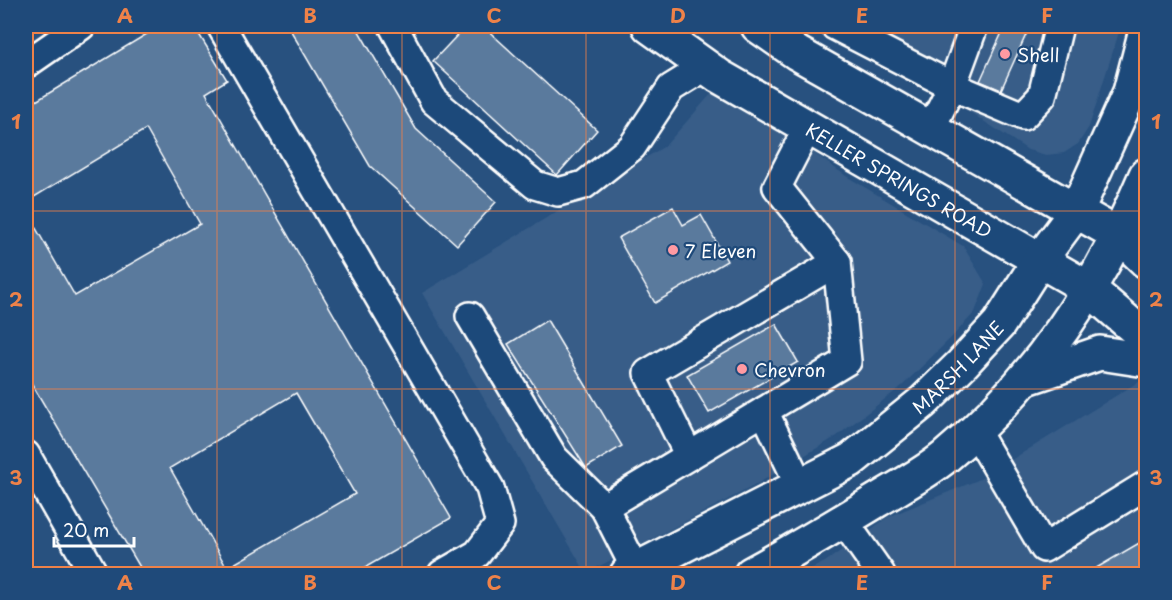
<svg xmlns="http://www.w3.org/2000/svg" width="1172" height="600" font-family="'Playpen Sans',sans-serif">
<rect width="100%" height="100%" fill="#28517f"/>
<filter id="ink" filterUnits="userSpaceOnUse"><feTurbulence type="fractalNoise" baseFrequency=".0167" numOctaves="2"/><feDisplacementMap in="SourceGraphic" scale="12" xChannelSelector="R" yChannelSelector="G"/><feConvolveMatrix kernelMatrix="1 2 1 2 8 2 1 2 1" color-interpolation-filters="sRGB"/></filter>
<g filter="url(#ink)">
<g fill="#375d88">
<polygon points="837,26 1121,26 1089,127 1078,144 1064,153 1046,155 1028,150"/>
<polygon points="719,85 846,176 963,246 986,284 975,312 952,337 902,386 837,436 752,487 586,573 422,293 665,146"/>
<polygon points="1140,381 1146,385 1146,574 800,574 825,562 888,517 980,479"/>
</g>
<g fill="#5a7a9d" stroke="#fff" stroke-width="1.5" fill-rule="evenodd">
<path d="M 160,26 L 194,26 L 227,80 L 206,93 L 451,518 L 354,574 L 144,574 L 26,374 L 26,211 L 75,296 L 200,224 L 146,129 L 26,202 L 26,107 ZM 296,393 L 355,494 L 227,568 L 170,468 Z"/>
<polygon points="288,26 356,26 416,129 496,202 457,245 370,166"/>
<polygon points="466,26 483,26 597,130 557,175 433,61"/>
<polygon points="1005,26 1030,26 1001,90 980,81"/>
<polygon points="673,207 683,225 701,215 727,261 655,303 618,238"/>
<polygon points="547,320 622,446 586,468 508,344"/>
<polygon points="776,324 798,362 709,413 687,375"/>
<polygon points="1146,539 1146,574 1086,574"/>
</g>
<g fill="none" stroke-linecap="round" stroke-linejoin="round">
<g stroke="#fff" stroke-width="32">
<g id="minor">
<polyline points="221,26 490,488 500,524 477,554 442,574"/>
<polyline points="393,26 434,101 535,185 558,192 584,185 632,147 671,88 705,67"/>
<polyline points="835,26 952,86 974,26"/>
<polyline points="26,64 81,26"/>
<polyline points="931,128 952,86 1023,116 1042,96 1059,26"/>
<polyline points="470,316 554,458 604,507"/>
<polyline points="764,411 801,488"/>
<polyline points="975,430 1044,548 1146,485"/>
<polyline points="26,455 94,574"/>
<polyline points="689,456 648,373 837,262"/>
<polyline points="843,520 881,574"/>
<polyline points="636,570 604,507 847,361 837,262 777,187 808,127"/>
</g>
</g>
<g stroke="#fff" stroke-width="38">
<g id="major">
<path id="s1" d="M 649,26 L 719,76 L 1088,288 L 1146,338"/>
<polyline points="758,26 797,53 1120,236 1146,261"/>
<polyline points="1027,378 1100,353 1146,360"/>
<path id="s2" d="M 627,574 L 851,460 L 923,402 L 962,364 L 999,324 L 1039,261 L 1077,210 L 1130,92 L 1146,30"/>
<path d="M 751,574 C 793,551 835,526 876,501 C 899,487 924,474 945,457 C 1039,379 1099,286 1146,175"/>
</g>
</g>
<use href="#minor" stroke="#1f4a7a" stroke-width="27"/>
<use href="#major" stroke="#1f4a7a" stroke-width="33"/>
</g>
</g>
<path fill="none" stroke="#ee8249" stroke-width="1.5" stroke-opacity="0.55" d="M 217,26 L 217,574M 402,26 L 402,574M 586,26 L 586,574M 770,26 L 770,574M 955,26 L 955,574M 26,211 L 1146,211M 26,389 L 1146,389"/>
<g fill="#ff9aa2" stroke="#1f4a7a" stroke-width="2">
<circle cx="1005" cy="54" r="6"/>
<circle cx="673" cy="250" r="6"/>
<circle cx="742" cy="369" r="6"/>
</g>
<g text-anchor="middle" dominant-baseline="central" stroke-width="4.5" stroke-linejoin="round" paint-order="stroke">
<g font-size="18" fill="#fff" stroke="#1f4a7a" text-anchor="start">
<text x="1017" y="54">Shell</text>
<text x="685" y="250">7 Eleven</text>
<text x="754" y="369">Chevron</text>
</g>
<g font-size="18" fill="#fff" stroke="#1f4a7a">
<text stroke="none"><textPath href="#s1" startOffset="294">KELLER SPRINGS ROAD</textPath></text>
<text stroke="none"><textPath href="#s2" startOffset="393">MARSH LANE</textPath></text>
</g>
</g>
<rect width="1172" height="600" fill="none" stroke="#1f4a7a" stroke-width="66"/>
<path d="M54 537v9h80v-9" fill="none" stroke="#ffffff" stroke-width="3"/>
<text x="63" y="537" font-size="18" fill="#ffffff" stroke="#1f4a7a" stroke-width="4.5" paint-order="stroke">20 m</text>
<rect x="33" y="33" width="1106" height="534" fill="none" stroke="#ee8249" stroke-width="2"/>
<g font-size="20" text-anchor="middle" font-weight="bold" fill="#ee8249">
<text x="125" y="23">A</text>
<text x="310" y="23">B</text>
<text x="494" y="23">C</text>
<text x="678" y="23">D</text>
<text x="862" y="23">E</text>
<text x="1047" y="23">F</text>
<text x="16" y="129">1</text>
<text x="1156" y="129">1</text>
<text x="16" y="307">2</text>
<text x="1156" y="307">2</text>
<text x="16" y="485">3</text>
<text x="1156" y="485">3</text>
<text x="125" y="590">A</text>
<text x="310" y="590">B</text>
<text x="494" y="590">C</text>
<text x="678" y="590">D</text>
<text x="862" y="590">E</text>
<text x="1047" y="590">F</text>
</g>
</svg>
